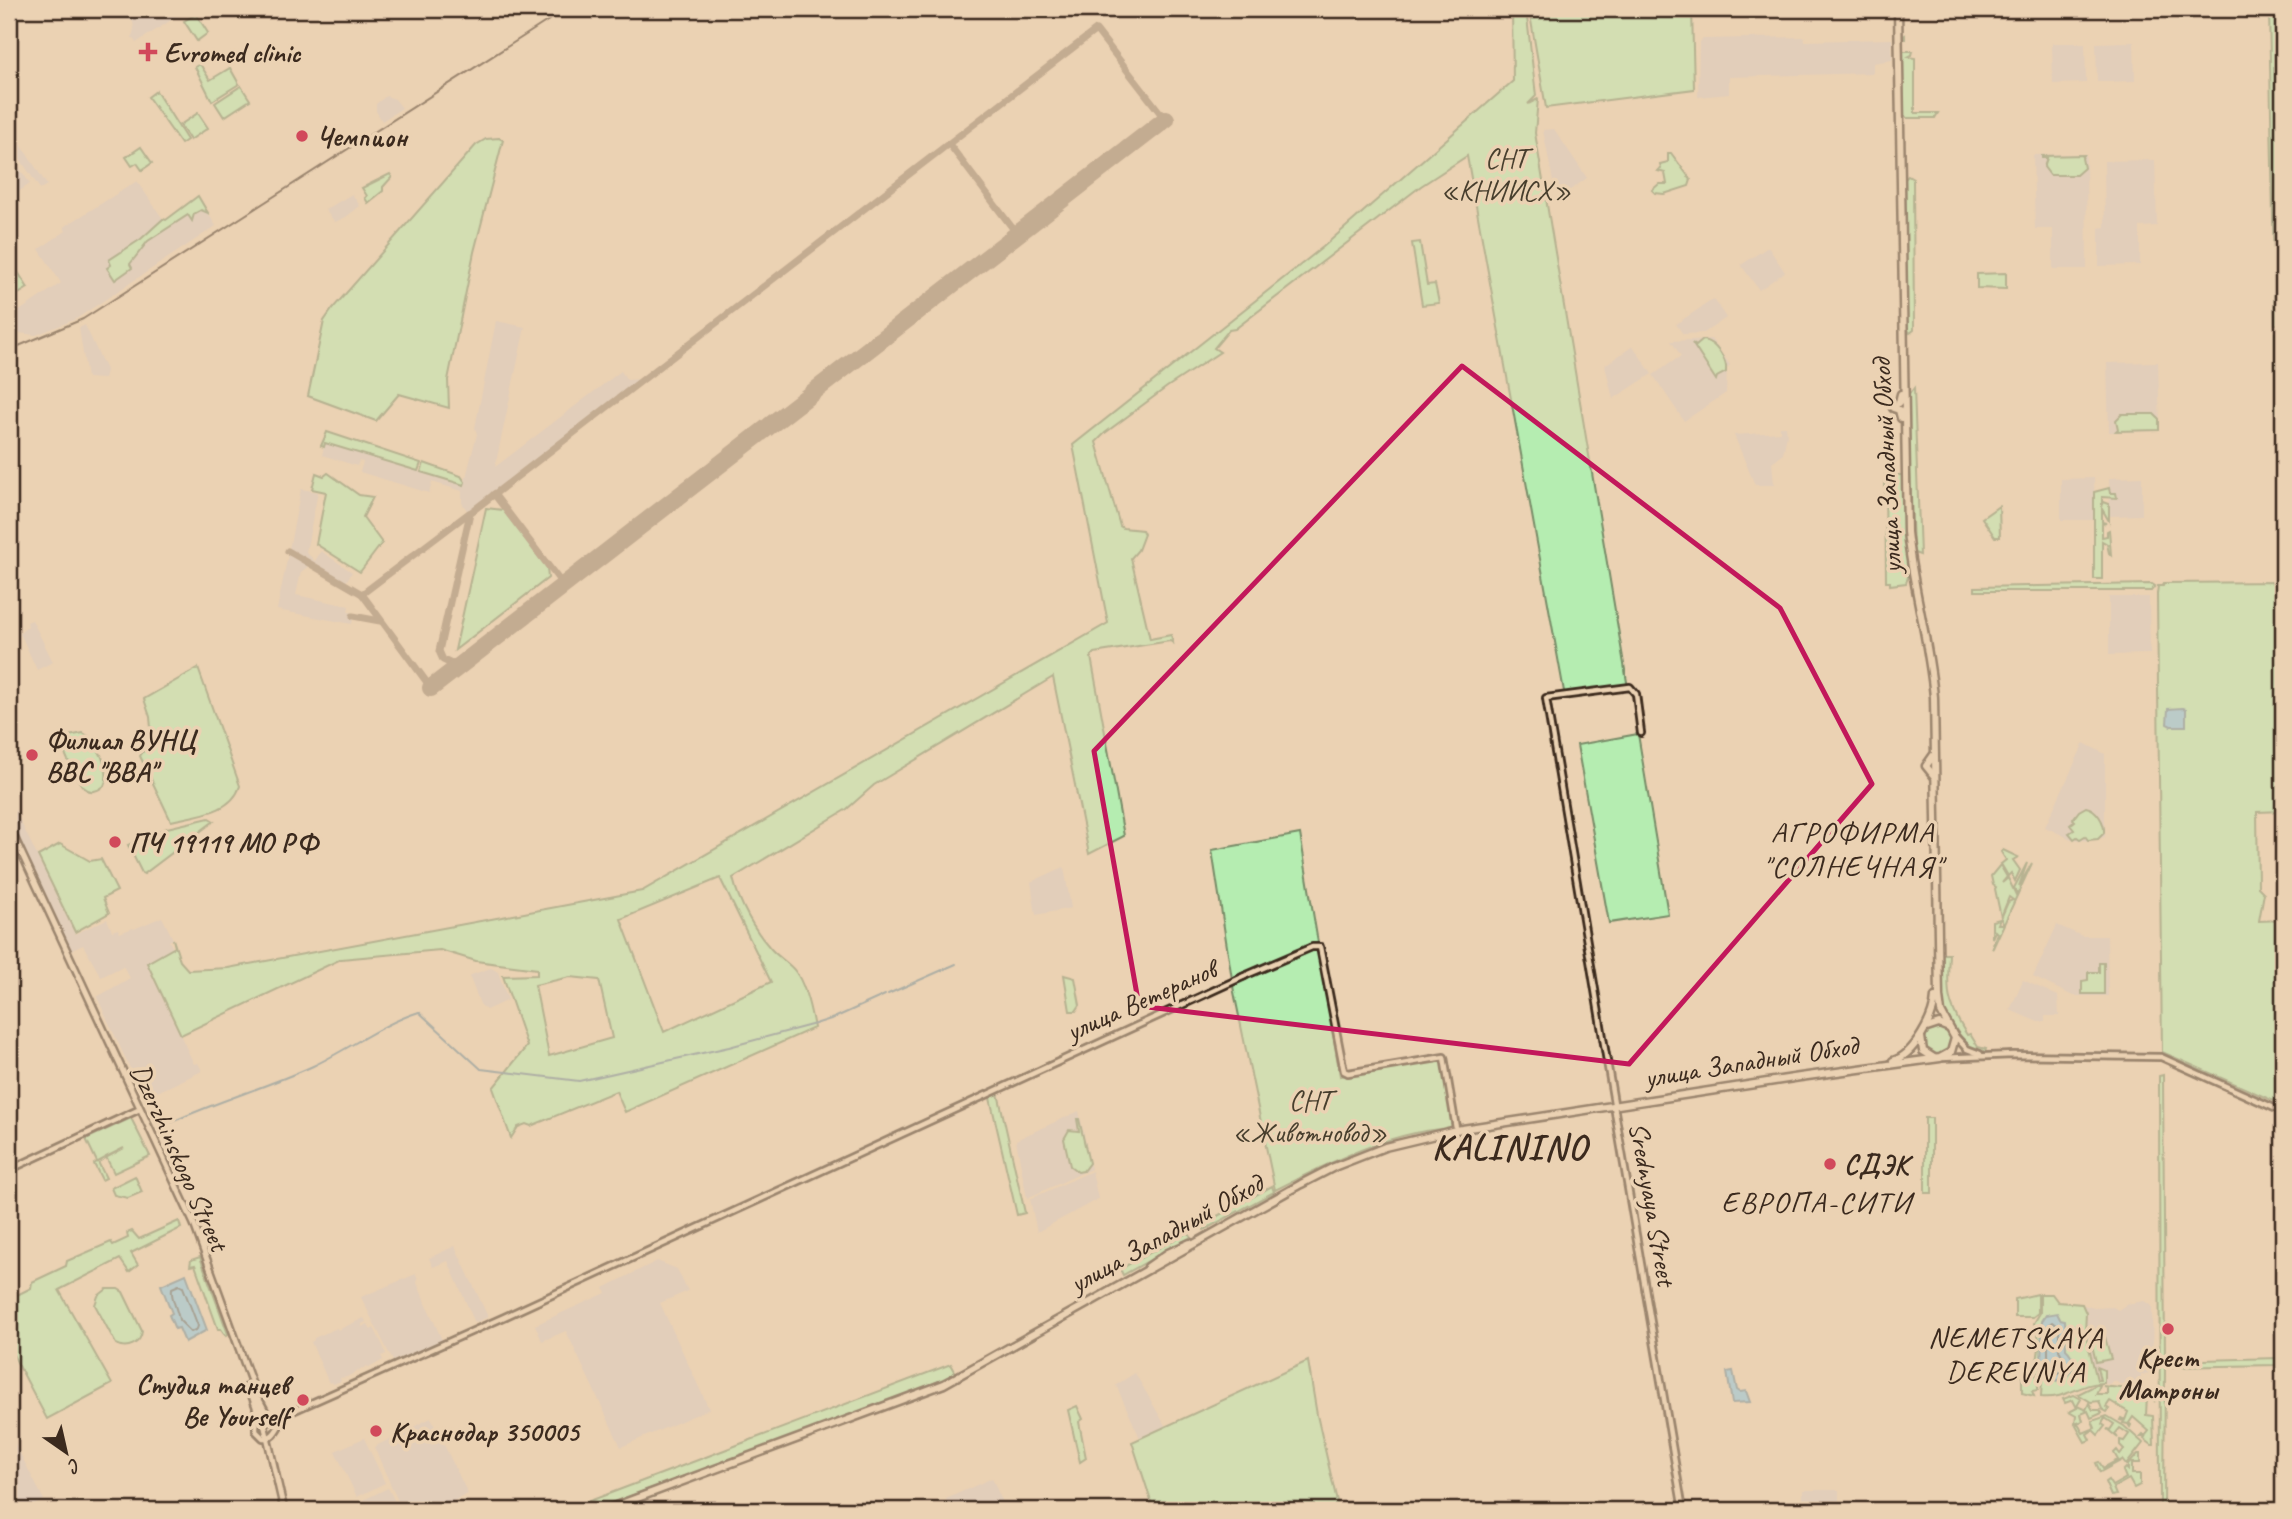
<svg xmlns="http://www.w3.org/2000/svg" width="2292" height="1519" font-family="Caveat,sans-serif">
<rect width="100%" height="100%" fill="#ebd2b3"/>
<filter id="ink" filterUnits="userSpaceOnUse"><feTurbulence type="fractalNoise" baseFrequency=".0143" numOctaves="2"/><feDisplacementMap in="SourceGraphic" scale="14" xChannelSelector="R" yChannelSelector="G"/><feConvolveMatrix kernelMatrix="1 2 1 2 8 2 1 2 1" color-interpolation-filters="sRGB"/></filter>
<g filter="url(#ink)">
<g fill="#d7cac3">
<polygon points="119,9 188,9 136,43 132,37 134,29 133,22 130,19 121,19"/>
<polygon points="1804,37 1805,41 1892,39 1892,60 1873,63 1873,73 1729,77 1729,94 1698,97 1699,43 1703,39"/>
<polygon points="2134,42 2135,81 2097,82 2096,43"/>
<polygon points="2052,43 2085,43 2086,83 2053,84"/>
<polygon points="386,96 395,99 402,108 382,121 376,111 376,104"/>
<polygon points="9,126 47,185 40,189 9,142"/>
<polygon points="1554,129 1587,178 1566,193 1558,193 1554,187 1543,130"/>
<polygon points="9,152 30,184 15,194 9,186"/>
<polygon points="2086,154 2087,269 2053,269 2053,229 2035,229 2033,155"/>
<polygon points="2155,160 2157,226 2140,227 2140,265 2099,266 2099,228 2105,227 2104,161"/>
<polygon points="137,181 163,219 141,239 109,260 111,265 108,267 130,264 148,241 188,215 201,210 208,213 216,226 76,319 36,335 9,332 9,318 61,283 39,249 66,231 64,227"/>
<polygon points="352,194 360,206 346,217 335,222 325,210"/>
<polygon points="1768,247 1785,272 1759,290 1741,265"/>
<polygon points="1714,299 1726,318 1704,333 1683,334 1676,324"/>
<polygon points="496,321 525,327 495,467 621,371 627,380 640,379 642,383 471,516 462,503 462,491 432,482 429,493 360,472 363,462 359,461 357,466 322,455 325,443 464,485 477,434 475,428"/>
<polygon points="85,325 106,370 104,379 87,378 79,328"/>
<polygon points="1711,339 1730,365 1727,368 1726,393 1684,421 1653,375 1681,356 1671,341"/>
<polygon points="1633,346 1652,374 1613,399 1605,365"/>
<polygon points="2158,362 2160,431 2109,432 2107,363"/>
<polygon points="1780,426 1786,426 1787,435 1783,454 1772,462 1774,485 1755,485 1734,435 1780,432"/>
<polygon points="2142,477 2142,515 2110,516 2109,478"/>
<polygon points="2094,478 2095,520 2061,520 2061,479"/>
<polygon points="301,489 318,492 306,552 315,561 321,551 352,572 343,587 310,565 301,572 296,595 349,606 348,612 354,613 352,624 277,610"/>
<polygon points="2109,597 2149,597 2150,654 2109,655"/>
<polygon points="32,620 53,662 37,670 20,633 28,626 27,622"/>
<polygon points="2084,743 2105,754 2105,837 2090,841 2071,839 2045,827"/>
<polygon points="15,810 75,934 107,919 112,931 118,929 120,933 133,928 134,929 162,917 173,939 169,941 173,948 146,963 194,1064 198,1063 202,1071 151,1095 149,1091 141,1092 97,997 130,978 123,966 101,977 83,945 70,951 9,822 9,812"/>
<polygon points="1064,867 1071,908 1036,915 1031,882"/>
<polygon points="2057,925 2082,936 2107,936 2108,996 2073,996 2033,977"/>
<polygon points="491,968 498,972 508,1000 486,1010 480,1004 470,978 471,975"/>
<polygon points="2023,980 2058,996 2059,1016 2045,1016 2045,1022 2038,1022 2010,1010"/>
<polygon points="1079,1111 1091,1169 1027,1198 1016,1140"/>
<polygon points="1092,1171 1098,1199 1037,1232 1030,1199"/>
<polygon points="455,1246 488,1317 475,1323 448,1261 433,1267 429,1258"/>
<polygon points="657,1261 677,1269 688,1291 660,1303 709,1409 621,1447 566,1331 542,1341 535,1325 606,1293 604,1288"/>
<polygon points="416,1274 418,1279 417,1283 442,1340 393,1361 361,1297"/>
<polygon points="2144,1301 2152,1306 2153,1372 2141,1375 2141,1389 2123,1385 2114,1381 2109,1384 2092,1383 2084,1387 2084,1305 2094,1308 2113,1307 2118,1310 2127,1304"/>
<polygon points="364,1318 366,1322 362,1324 362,1327 368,1324 371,1330 374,1328 384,1348 386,1354 381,1356 383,1360 369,1368 367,1366 347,1377 340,1378 341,1381 333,1384 332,1382 329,1383 311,1342 314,1340 314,1338 337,1328 338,1330"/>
<polygon points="1135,1373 1166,1427 1140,1438 1116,1385"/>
<polygon points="431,1418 468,1494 434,1510 402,1510 374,1447"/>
<polygon points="9,1432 44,1500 25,1510 9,1510"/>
<polygon points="364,1438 385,1483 357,1497 335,1451"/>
<polygon points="992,1478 1005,1508 1000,1510 951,1510 946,1499"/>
<polygon points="388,1488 399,1510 358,1510 355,1504"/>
<rect x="1803" y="1490" width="36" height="20"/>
</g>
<g fill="#b5edb1" stroke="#788c68" stroke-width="2" fill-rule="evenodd">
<path d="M 1512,9 L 1526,9 L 1536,96 L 1528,104 L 1538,99 L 1535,133 L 1628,688 L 1565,697 L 1467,156 L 1421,186 L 1235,329 L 1229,330 L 1214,348 L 1220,352 L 1167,387 L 1105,433 L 1096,442 L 1120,526 L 1123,528 L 1142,530 L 1144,534 L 1138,550 L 1131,558 L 1150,639 L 1171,635 L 1173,643 L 1170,641 L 1094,653 L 1091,657 L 1124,836 L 1089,854 L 1053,677 L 874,785 L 847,809 L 733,878 C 739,903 754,930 771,949 C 778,957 789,963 795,971 C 806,985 811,1011 814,1028 L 625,1112 L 616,1091 L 531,1126 L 526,1124 L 518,1127 L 511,1138 L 493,1088 L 527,1046 L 503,976 L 537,975 L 537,969 L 476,961 L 440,950 L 341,959 L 181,1035 L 147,963 L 175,947 L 173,939 L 180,961 L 188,970 L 228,968 L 642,891 L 1108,623 L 1073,445 L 1323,247 L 1513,81 ZM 720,878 L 771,982 L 664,1032 L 621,919 ZM 570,977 L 599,980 L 612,1038 L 549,1056 L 535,985 Z"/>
<polygon points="1529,9 1692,9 1694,89 1546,108"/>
<polygon points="2269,9 2281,9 2283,324 2275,324"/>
<polygon points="196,14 208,33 197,41 184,21"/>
<polygon points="1905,35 1905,39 1902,39 1903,51 1913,51 1912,55 1908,57 1915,58 1915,113 1938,113 1935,118 1907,118 1902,114 1901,41 1902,37"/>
<polygon points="200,64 210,80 230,68 239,84 212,101 195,67"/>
<polygon points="241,86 250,100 224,117 215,103"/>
<polygon points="156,91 187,140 181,144 148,97"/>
<polygon points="198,113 208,128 190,140 180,125"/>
<polygon points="499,138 503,140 474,252 448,380 449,408 399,394 376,421 308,396 324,321 333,308 476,145 486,139"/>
<polygon points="141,147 152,163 142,170 137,163 132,166 126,157"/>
<polygon points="1668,153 1671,153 1691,180 1689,186 1664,194 1655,193 1652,190 1659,184 1667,184 1665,173 1658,171 1661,168 1660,164 1668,162"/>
<polygon points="2084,155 2082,158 2084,168 2076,175 2050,175 2044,167 2047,158 2042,158 2042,156"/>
<polygon points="390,174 392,177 383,187 383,191 368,203 365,198 367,196 362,188"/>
<polygon points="1908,176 1913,179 1914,330 1910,333 1906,326 1905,179"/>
<polygon points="198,196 208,213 201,210 194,214 192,221 188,215 148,241 130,264 132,268 115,280 107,268 111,265 109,260 141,239 163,219 166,220"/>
<polygon points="1420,242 1427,285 1435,284 1439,303 1422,305 1412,243"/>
<polygon points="9,258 28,288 15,296 9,286"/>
<polygon points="2006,273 2006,289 1977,288 1977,274"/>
<polygon points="2275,333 2283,335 2283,580 2278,580"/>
<path d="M 1703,340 C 1715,342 1728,360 1726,372 L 1717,377 L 1716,380 L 1692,343 L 1696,346 Z"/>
<polygon points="1914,388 1920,555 1914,553 1913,545 1907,397"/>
<polygon points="2122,414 2154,414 2159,419 2159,430 2116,431 2118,429 2116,420"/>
<polygon points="327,432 421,463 418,471 325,443 324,447 321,446"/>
<polygon points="424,463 461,476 465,482 464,485 421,472"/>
<polygon points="316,473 324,476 328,473 359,495 373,497 363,517 382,543 360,572 316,544 326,492 312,489"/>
<polygon points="1885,475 1902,475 1908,577 1906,583 1890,585 1890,582 1886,582"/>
<polygon points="2109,488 2110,493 2116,493 2117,498 2102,497 2102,506 2104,502 2109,504 2109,521 2102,509 2102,522 2106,523 2102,524 2102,537 2107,536 2107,531 2109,530 2111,555 2109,553 2107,544 2102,541 2102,579 2094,579 2094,492"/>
<polygon points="1999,506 2000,537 1995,537 1982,518"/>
<polygon points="486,508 503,510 547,568 548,578 455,650"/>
<polygon points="2283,582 2283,811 2257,812 2258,887 2264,893 2259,921 2283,920 2283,1105 2162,1052 2157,594 2158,586 2163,586 2164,583"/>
<polygon points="2152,584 2155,586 2151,591 1975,591 1975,587"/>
<path d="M 198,668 L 240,786 C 231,814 195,815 171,821 L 140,756 L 152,739 L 150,717 L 144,699 Z"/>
<path d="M 83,733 C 97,740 112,771 104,786 C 87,800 79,783 72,768 C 69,762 63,753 64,746 C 64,741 66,740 69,736 Z"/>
<polygon points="1638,734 1668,914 1609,923 1577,745"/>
<path d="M 2086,807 C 2097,809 2105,823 2104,833 L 2098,839 L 2088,840 L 2085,836 L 2080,839 L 2077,837 L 2074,839 L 2069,833 L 2074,830 L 2070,825 L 2075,821 L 2073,819 L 2079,811 Z"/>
<polygon points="209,818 214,821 144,874 142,873 128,845 167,828"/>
<path d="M 1300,834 L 1340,1076 L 1444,1057 L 1442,1062 L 1452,1119 L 1456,1128 C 1394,1129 1329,1163 1275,1190 L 1234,992 L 1212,850 Z"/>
<polygon points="60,844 90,861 101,859 117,891 103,898 109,913 75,932 38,856"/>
<polygon points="2003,850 2018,857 2013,860 2020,870 2015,881 2011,873 2008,876 2001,864 2006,860 2001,852"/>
<polygon points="2027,863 2019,886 2032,863 1993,948 1992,949 1996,941 1993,944 1997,933 1995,931 1992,938 1992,921 2000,919 1998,924 2003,924 2001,918 2008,902 2013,900 2009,897 2001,917 1995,889 1996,887 1993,885 1991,876 2000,865 2007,877 2002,883 2008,878 2016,895 2017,892 2014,888"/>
<path d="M 1943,954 L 1949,954 C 1947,992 1946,1002 1967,1035 L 1970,1034 L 1978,1047 L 1986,1049 L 1985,1052 L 1969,1049 L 1941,1007 L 1941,958 Z"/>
<polygon points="2099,963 2104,963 2104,994 2082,994 2082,981 2088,980 2088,972 2099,972"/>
<polygon points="1064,975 1075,978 1080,1005 1076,1011 1070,1011"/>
<circle cx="1938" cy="1041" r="15"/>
<polygon points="2163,1075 2165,1361 2278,1358 2278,1365 2165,1367 2164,1510 2160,1510 2159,1076"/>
<polygon points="995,1091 998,1093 1025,1213 1017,1215 990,1098"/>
<polygon points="131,1118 150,1156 114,1173 106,1157 124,1148 98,1162 106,1178 102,1180 94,1164 97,1162 86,1139"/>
<rect x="1925" y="1118" width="7" height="75"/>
<polygon points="1077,1119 1079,1119 1089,1163 1083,1171 1078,1172 1070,1166 1064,1139 1069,1130 1079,1131"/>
<polygon points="135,1176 142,1192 128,1198 114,1195 111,1188"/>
<polygon points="1272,1186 1274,1192 1204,1230 1201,1225"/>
<polygon points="179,1221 181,1228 131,1253 138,1265 129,1272 120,1259 59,1290 112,1384 47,1419 9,1347 9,1299 31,1288 32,1282 66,1266 67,1261 111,1242 113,1245 128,1238 127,1233 132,1231 139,1239"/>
<polygon points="1188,1232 1191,1237 1123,1275 1120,1269"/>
<polygon points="200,1257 228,1334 226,1336 221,1329 218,1329 195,1265 190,1266 191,1260"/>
<path d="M 107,1289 L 118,1289 L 123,1292 L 142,1331 C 141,1344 127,1350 116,1344 L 95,1305 L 98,1296 Z"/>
<polygon points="2038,1294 2038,1313 2033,1317 2015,1317 2015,1299"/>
<path d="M 2040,1294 L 2052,1294 L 2058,1302 L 2082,1304 L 2086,1313 L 2085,1332 L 2097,1380 L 2100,1380 L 2097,1367 L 2104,1370 L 2104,1383 C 2082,1382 2066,1400 2041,1397 L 2042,1379 L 2036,1370 C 2038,1348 2043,1345 2034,1323 L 2040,1313 Z"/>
<polygon points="2105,1337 2111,1359 2096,1362 2091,1341"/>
<polygon points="1308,1361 1317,1415 1339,1510 1154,1510 1132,1442"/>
<polygon points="951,1364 956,1373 926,1387 593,1510 566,1510"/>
<polygon points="2022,1373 2034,1373 2038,1378 2038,1390 2032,1391 2034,1396 2022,1393"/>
<polygon points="2096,1385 2100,1385 2096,1394 2107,1394 2107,1387 2103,1386 2129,1389 2123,1398 2134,1400 2136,1392 2133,1390 2154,1395 2155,1402 2152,1397 2147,1396 2146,1415 2153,1416 2154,1445 2152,1445 2144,1439 2145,1437 2141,1437 2143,1435 2145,1436 2149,1431 2133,1417 2129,1423 2131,1425 2130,1427 2128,1424 2123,1423 2124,1421 2120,1420 2121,1418 2125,1420 2128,1412 2110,1401 2106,1407 2109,1409 2107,1412 2102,1409 2099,1401 2091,1402 2078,1394"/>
<polygon points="2074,1395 2081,1399 2077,1406 2086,1410 2089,1403 2093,1410 2100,1410 2102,1413 2091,1418 2088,1411 2081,1414 2083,1421 2075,1424 2076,1416 2069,1412 2077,1408 2073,1400 2065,1403 2063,1399"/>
<polygon points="1077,1406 1083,1419 1079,1422 1086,1458 1080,1462 1068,1410"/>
<polygon points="2107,1416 2124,1426 2143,1443 2126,1465 2122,1460 2100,1472 2096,1463 2099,1462 2103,1468 2118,1460 2114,1453 2117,1450 2120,1454 2124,1449 2120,1445 2120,1440 2124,1441 2129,1434 2120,1428 2115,1434 2118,1438 2107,1429 2110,1430 2114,1424 2105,1418 2102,1424 2105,1426 2098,1435 2093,1430 2087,1434 2090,1440 2085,1442 2076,1426 2078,1424 2083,1433 2095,1428 2092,1421"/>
<polygon points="2138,1454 2140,1454 2140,1463 2132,1463 2132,1474 2140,1474 2140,1485 2134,1488 2129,1479 2113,1488 2116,1495 2111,1496 2105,1482 2108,1480 2112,1486 2126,1478 2123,1471 2126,1468 2128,1470 2128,1465"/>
</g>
<g fill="#82c3e3" stroke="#668694" stroke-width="2">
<polygon points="2183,708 2186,709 2186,726 2171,726 2167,724 2168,709"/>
<polygon points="186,1274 207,1330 185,1342 179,1328 175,1329 169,1315 172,1313 161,1285"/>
<path d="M 2057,1313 L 2060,1319 L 2065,1320 L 2066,1349 C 2074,1356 2075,1366 2069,1375 L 2057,1381 L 2041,1370 L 2042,1321 L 2046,1315 Z"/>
<polygon points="1733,1371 1737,1390 1740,1392 1746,1391 1750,1402 1732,1403 1727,1372"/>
</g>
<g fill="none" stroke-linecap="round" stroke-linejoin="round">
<g stroke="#57676d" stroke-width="2">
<path d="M 179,1285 L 183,1287 L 198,1326 L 197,1329 L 191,1332 L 179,1320 C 178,1311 170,1297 172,1288 Z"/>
<polygon points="2053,1322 2059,1327 2059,1350 2067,1364 2064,1370 2059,1373 2048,1364 2048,1326"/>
</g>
<g stroke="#668694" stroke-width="2">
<polyline points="888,994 956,964"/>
<path d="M 172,1122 C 218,1101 267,1087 313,1066 C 349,1049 381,1024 419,1012 L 481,1069 L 579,1081 L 729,1047 L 815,1024 L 834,1018 L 885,995"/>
</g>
<polyline stroke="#82c3e3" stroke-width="3.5" points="2066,1327 2075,1326"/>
<g stroke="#937e68" stroke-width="7">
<polyline points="949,144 1017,234"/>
<polyline points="494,494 563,585"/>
<polyline points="288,551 362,594 469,513"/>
<polyline points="362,594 431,688"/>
<polyline points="353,616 380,621"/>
<polyline points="458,667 443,660 439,651 470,513 1096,30 1165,119"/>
</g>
<polyline stroke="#937e68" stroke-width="18" points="431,688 1166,119"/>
<g stroke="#3b2a1e" stroke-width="10">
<g id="secondary">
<polyline points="1242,977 1312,947 1320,947 1344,1071 1348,1073 1444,1057 1456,1128"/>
<polyline points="1954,1035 1967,1049 1980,1054"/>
<polyline points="1941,1058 2013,1055 2161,1057 2283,1112"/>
<polyline points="1614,1103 1546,698 1630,687 1636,694 1641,733"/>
<polyline points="1614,1106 1683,1510"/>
<polyline points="9,1170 140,1109"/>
<polyline points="259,1399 269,1418 273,1421"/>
<path d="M 256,1408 L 256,1431 L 263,1438 C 275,1439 277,1427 284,1418"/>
<polyline points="273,1420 502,1318 1245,976"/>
</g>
</g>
<g stroke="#3b2a1e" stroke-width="10">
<g id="primary">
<polyline points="9,826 194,1224 260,1406 284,1510"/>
<polyline points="248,1385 259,1415"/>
</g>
</g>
<g stroke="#3b2a1e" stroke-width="11">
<g id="highway">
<polyline points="1901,394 1899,402 1893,408 1899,410 1901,418"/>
<polyline points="1933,756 1926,766 1934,776"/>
<polyline points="1927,1028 1939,1024 1949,1028"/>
<polyline points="1921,1037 1923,1051 1934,1058"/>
<path d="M 1893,1061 C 1914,1055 1934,1018 1935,997"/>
<polyline points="1148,1267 1168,1253 1190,1243"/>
<path d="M 605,1510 L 944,1384 L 1301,1184 L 1334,1167 L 1385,1147 L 1456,1130 L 1800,1077 L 1940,1058 L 1951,1052 L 1955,1038 L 1941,1012 L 1939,997 L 1934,697 C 1929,641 1913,588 1907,532 L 1898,9"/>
</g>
</g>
<use href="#secondary" stroke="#ebd2b3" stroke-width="4.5"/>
<use href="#primary" stroke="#ebd2b3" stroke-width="5"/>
<use href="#highway" stroke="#ebd2b3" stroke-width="6"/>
<polyline stroke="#3b2a1e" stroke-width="2" points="9,350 83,319 566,9"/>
</g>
</g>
<path d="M0 0H2292V1519H0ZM 1462,366 L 1780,608 L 1872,784 L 1629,1064 L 1139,1006 L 1094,751 Z" fill="#ebd2b3" fill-opacity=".55" fill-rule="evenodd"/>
<path fill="none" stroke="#c2185b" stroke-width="5" stroke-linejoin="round" d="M 1462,366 L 1780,608 L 1872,784 L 1629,1064 L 1139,1006 L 1094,751 Z"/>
<g fill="#d1495b" stroke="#ebd2b3" stroke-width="2.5">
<path d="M144.5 41.5h7v7h7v7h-7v7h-7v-7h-7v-7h7z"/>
<circle cx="302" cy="136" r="7"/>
<circle cx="32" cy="755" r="7"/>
<circle cx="115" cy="842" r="7"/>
<circle cx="1830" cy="1164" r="7"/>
<circle cx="2168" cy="1329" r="7"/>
<circle cx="303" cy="1400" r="7"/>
<circle cx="376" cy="1431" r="7"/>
</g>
<g text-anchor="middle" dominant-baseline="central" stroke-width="7" stroke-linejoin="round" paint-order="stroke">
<g font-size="28" font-weight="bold" fill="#3b2a1e" stroke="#ebd2b3" text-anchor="start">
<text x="164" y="52">Evromed clinic</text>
<text x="316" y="136">Чемпион</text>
<text x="46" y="739">Филиал ВУНЦ<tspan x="46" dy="32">ВВС "ВВА"</tspan></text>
<text x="129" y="842">ПЧ 19119 МО РФ</text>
<text x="1844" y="1164">СДЭК</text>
<text x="2168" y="1357" text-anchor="middle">Крест<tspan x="2168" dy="32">Матроны</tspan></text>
<text x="289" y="1384" text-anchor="end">Студия танцев<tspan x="289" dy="32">Be Yourself</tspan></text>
<text x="390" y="1431">Краснодар 350005</text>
</g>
<g font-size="28" fill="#473e2d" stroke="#ebd2b3">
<text x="1506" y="158">СНТ<tspan x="1506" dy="32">«КНИИСХ»</tspan></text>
<text x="1310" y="1100">СНТ<tspan x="1310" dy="32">«Животновод»</tspan></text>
</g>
<g font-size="28" fill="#3b2a1e" stroke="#ebd2b3">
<text transform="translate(1886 466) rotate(-93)">улица Западный Обход</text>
<text transform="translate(1141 1000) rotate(-24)">улица Ветеранов</text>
<text transform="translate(1751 1061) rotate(-9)">улица Западный Обход</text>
<text transform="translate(180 1157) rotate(66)">Dzerzhinskogo Street</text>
<text transform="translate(1653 1204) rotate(80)">Srednyaya Street</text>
<text transform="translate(1166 1233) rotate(-29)">улица Западный Обход</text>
</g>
<g font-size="30" letter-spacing="2" fill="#3b2a1e" stroke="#ebd2b3">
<text x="1853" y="832">АГРОФИРМА<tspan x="1853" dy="34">"СОЛНЕЧНАЯ"</tspan></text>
<text x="1817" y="1202">ЕВРОПА-СИТИ</text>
<text x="2016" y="1337">NEMETSKAYA<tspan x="2016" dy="34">DEREVNYA</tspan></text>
</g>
<g font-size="35" font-weight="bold" letter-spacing="2" fill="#3b2a1e" stroke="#ebd2b3">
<text x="1510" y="1147">KALININO</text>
</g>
</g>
<rect width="2292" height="1519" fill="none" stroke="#ebd2b3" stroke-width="35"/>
<rect x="18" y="18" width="2257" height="1484" fill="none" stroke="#3b2a1e" stroke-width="2.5" filter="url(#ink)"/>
<g transform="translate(66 1452) rotate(146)" stroke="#ebd2b3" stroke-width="5" paint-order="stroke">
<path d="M0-5L12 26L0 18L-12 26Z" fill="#3b2a1e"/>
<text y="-10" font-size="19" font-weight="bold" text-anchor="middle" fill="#3b2a1e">С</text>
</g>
</svg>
